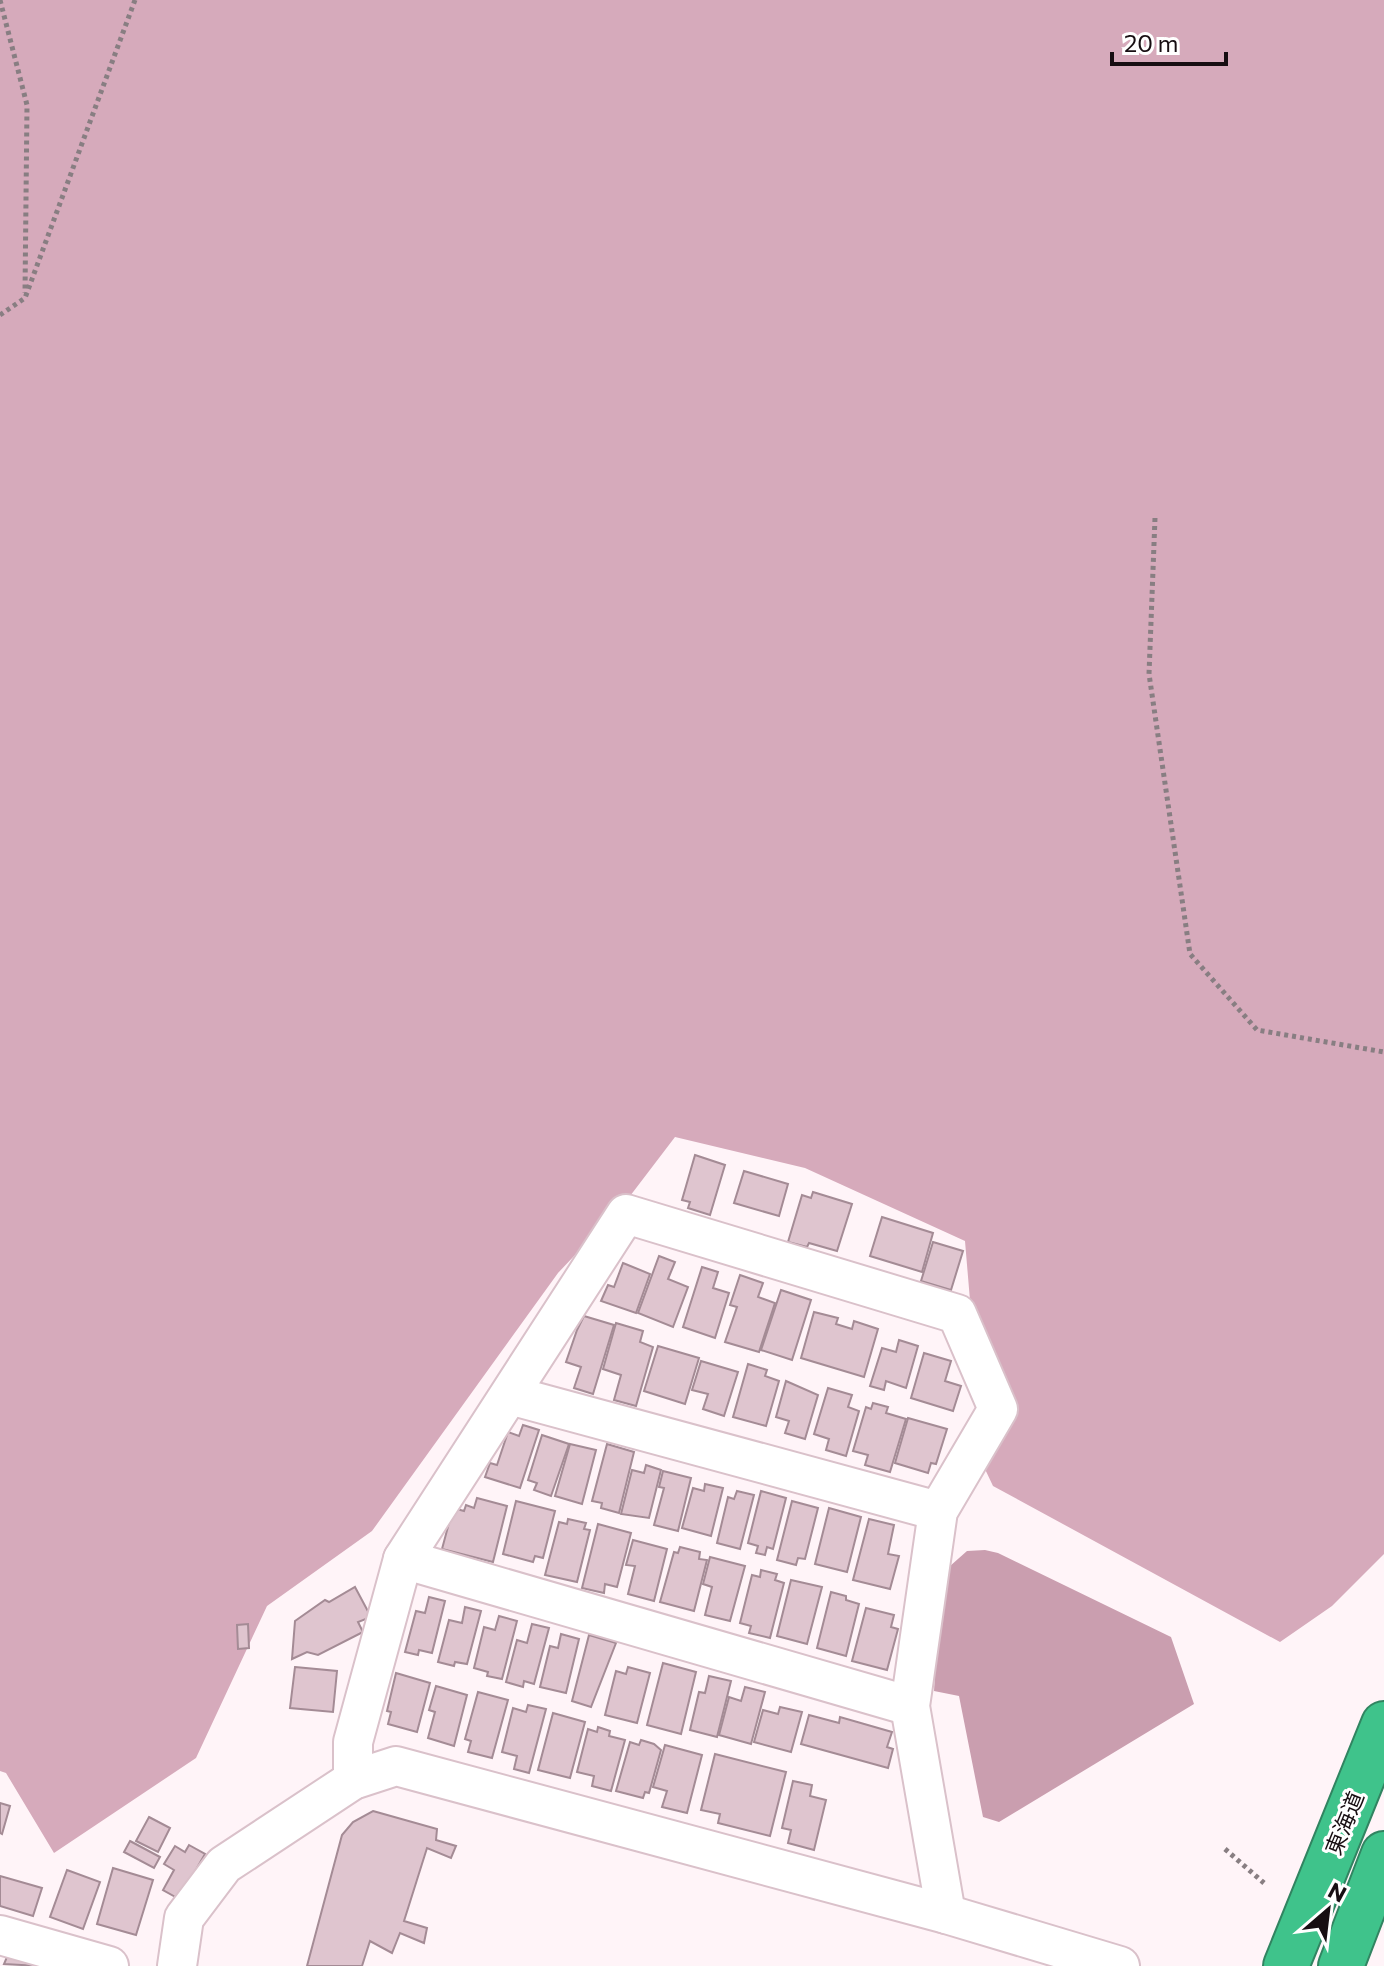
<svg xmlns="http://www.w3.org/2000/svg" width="1384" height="1966" font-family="Commissioner,'Noto Sans JP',sans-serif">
<rect width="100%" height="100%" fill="#fff4f8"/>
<polygon fill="#d6aabb" points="0,0 1384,0 1384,1554 1332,1606 1280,1642 993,1486 984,1467 965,1241 805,1168 675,1137 627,1200 558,1273 372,1531 267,1606 196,1758 54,1853 6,1773 0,1771"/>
<polygon fill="#ca9eaf" points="985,1550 998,1553 1171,1637 1194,1704 999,1822 983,1817 959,1696 934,1691 941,1574 967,1551"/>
<g fill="#dfc5cf" stroke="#a48b95" stroke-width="2">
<polygon points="695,1155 725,1165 710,1215 688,1208 690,1202 682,1200"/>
<polygon points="744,1171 788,1184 779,1216 734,1203"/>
<polygon points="813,1192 852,1204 837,1251 809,1243 807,1247 788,1242 802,1195 811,1198"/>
<polygon points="882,1217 933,1233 922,1272 870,1256"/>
<polygon points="933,1242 963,1251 951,1290 921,1281"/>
<polygon points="659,1256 675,1262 668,1279 688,1287 673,1327 638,1313"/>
<polygon points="623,1263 650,1274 636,1313 601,1301 608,1285 614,1287"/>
<polygon points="702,1267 718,1272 713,1288 729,1293 715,1338 683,1327"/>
<polygon points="740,1275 763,1283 758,1297 775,1303 759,1352 725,1342 737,1307 730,1305"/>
<polygon points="781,1290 811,1300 792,1360 761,1350"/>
<polygon points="814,1312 838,1318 836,1324 852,1329 854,1321 878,1329 864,1377 801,1358"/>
<polygon points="584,1316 614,1325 593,1394 574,1388 581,1367 566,1362 577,1330"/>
<polygon points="616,1323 643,1331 640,1342 653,1347 636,1406 614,1400 621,1375 603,1369"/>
<polygon points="899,1340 918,1346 906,1388 886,1381 884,1390 870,1386 882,1348 896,1352"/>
<polygon points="658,1346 699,1358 685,1404 644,1391"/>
<polygon points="924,1353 951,1361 945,1381 961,1386 953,1411 911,1398"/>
<polygon points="701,1361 738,1372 724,1416 703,1409 708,1394 692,1390"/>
<polygon points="748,1364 767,1370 765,1376 779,1381 766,1426 733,1417"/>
<polygon points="786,1381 818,1395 805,1439 785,1433 789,1421 776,1417"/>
<polygon points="828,1388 852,1395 848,1407 859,1411 846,1456 826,1450 829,1439 814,1434"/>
<polygon points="873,1403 888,1407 886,1413 906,1419 890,1472 865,1465 868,1455 853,1451 866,1407 871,1409"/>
<polygon points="908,1418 947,1429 936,1464 931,1463 928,1473 895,1463"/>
<polygon points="523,1425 539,1430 520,1488 485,1477 490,1463 497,1465 508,1432 519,1436"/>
<polygon points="542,1435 569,1444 551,1496 534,1490 537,1483 528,1480"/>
<polygon points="570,1444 596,1450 582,1504 555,1496"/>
<polygon points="607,1444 634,1452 619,1513 601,1508 602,1503 592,1501"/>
<polygon points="646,1465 661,1470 649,1518 621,1514 632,1470 644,1473"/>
<polygon points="663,1471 691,1478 678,1531 654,1525 664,1488 659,1487"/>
<polygon points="705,1484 723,1488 711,1536 682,1528 693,1488 704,1491"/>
<polygon points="737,1491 754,1495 740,1549 717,1543 728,1497 734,1499"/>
<polygon points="761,1491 786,1498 773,1549 767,1547 765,1555 756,1553 758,1546 748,1543"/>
<polygon points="477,1498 507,1506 493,1562 442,1549 453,1508 464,1511 466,1505 474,1508"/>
<polygon points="516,1501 555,1511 543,1558 535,1556 533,1562 503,1554"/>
<polygon points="792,1501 818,1508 805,1559 798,1558 796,1565 777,1560"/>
<polygon points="829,1508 861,1517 847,1572 815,1564"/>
<polygon points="568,1519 586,1523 584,1529 590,1530 577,1582 545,1575 559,1522 567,1524"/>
<polygon points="869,1519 894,1525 888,1554 899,1556 890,1589 853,1580"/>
<polygon points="598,1524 631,1533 617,1587 605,1584 604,1593 582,1588"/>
<polygon points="633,1540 667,1549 654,1601 628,1594 635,1566 626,1565"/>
<polygon points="680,1547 700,1552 699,1559 707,1560 694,1611 660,1602 674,1552 678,1553"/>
<polygon points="710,1557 745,1566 730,1621 705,1615 712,1587 703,1584"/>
<polygon points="761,1570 777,1574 775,1580 784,1583 770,1638 749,1633 751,1626 740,1623 752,1575 760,1577"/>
<polygon points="791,1580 822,1587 807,1644 777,1636"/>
<polygon points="355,1587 371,1617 358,1622 363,1632 318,1655 307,1652 292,1659 295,1621 325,1600 329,1602"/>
<polygon points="831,1592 846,1596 846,1600 859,1604 846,1656 817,1648"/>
<polygon points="429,1597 445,1601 432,1653 419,1650 418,1655 405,1652 416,1611 425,1613"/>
<polygon points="465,1607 481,1611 467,1664 455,1662 454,1666 438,1662 449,1620 462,1623"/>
<polygon points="866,1608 894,1615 891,1627 898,1629 887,1670 852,1661"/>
<polygon points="499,1616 517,1621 502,1679 487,1676 488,1672 474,1668 484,1627 495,1630"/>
<polygon points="248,1624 249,1648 238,1649 237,1625"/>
<polygon points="532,1624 549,1628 534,1684 524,1681 523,1687 506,1682 517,1640 527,1643"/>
<polygon points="561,1634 579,1639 566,1693 540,1687 550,1646 558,1648"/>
<polygon points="589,1635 616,1643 591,1707 572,1701"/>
<polygon points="663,1663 696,1672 681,1734 647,1725"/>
<polygon points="295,1667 337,1671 333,1712 290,1708"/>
<polygon points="628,1667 650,1673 637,1723 605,1715 616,1671 626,1674"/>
<polygon points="396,1673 430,1683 417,1732 388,1724 391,1712 387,1711"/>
<polygon points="709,1676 731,1681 717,1737 690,1730 699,1692 705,1693"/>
<polygon points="436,1686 467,1695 454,1746 428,1738 435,1712 429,1710"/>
<polygon points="745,1687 765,1692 751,1744 719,1735 729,1697 741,1701"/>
<polygon points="478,1692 508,1700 492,1758 468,1752 471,1741 465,1739"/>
<polygon points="528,1705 546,1709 529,1773 514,1769 517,1756 502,1752 513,1708 526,1712"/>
<polygon points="780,1707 802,1712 791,1752 754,1742 763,1710 778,1714"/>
<polygon points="553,1713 585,1722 570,1778 538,1770"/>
<polygon points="809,1715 839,1723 840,1717 892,1732 887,1747 893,1749 888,1768 801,1744"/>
<polygon points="598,1727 610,1731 609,1736 625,1740 611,1791 592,1786 594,1776 577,1772 588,1729 597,1732"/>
<polygon points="641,1740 654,1744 661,1750 649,1793 645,1792 643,1798 616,1791 630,1742 639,1745"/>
<polygon points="665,1745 702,1755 687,1813 662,1807 667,1791 653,1787"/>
<polygon points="715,1754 786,1772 770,1836 718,1823 720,1814 701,1810"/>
<polygon points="793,1781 812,1785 810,1796 826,1800 814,1850 788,1843 791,1830 782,1828"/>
<polygon points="0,1803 10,1806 2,1834 0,1833"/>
<polygon points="373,1811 437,1829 436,1840 456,1846 451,1858 427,1848 404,1921 427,1928 424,1943 400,1933 392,1953 370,1941 362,1966 307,1966 342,1835 353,1822"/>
<polygon points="149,1817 170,1828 158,1852 136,1841"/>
<polygon points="130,1841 160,1857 154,1868 124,1852"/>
<polygon points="189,1845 205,1854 179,1899 163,1890 174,1870 164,1864 175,1846 185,1852"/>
<polygon points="113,1868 153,1880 136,1935 97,1924"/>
<polygon points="67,1870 100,1882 83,1929 50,1917"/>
<polygon points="0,1876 42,1888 33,1916 0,1906"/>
<polygon points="9,1952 40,1965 39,1966 4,1964"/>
</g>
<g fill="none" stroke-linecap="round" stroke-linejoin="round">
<g stroke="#dac1ca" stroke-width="42">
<g id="street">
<polyline points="510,1395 938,1511"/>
<polyline points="403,1559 910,1706"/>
<polyline points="353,1780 353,1742 403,1559 626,1214 957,1314 998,1409 938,1511 910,1706 946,1914"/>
<polyline points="0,1935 109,1966"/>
<polyline points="177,1966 184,1918 224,1865 353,1780 396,1766 946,1914 1120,1966"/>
</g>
</g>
<g stroke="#318461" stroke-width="48">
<g id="highway">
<polyline points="1286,1966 1384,1724"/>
<polyline points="1341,1966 1384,1854"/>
</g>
</g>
<g stroke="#887e82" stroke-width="5" stroke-dasharray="4 4" stroke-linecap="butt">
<polyline points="0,0 27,105 25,293"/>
<polyline points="0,315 25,298 135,0"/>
<polyline points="1155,518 1149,674 1190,954 1257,1030 1384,1052"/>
<polyline points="1225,1849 1264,1883"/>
</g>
<use href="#street" stroke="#fff" stroke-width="38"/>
<use href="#highway" stroke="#3fc38b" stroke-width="44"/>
</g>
<g text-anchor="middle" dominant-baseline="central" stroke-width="6" stroke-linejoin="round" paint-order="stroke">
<g font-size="22" fill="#170e12" stroke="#fff">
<text transform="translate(1344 1823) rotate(-68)">東海道</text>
</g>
</g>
<g transform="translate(1328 1910) rotate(28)" stroke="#ffffff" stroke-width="6" paint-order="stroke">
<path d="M0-6L14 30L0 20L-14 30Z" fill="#170e12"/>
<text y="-12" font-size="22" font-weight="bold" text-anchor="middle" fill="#170e12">N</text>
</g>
<path d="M1112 52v12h114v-12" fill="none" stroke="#170e12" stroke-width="4"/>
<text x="1124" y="52" font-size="24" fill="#170e12" stroke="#ffffff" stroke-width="6" paint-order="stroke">20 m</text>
</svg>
